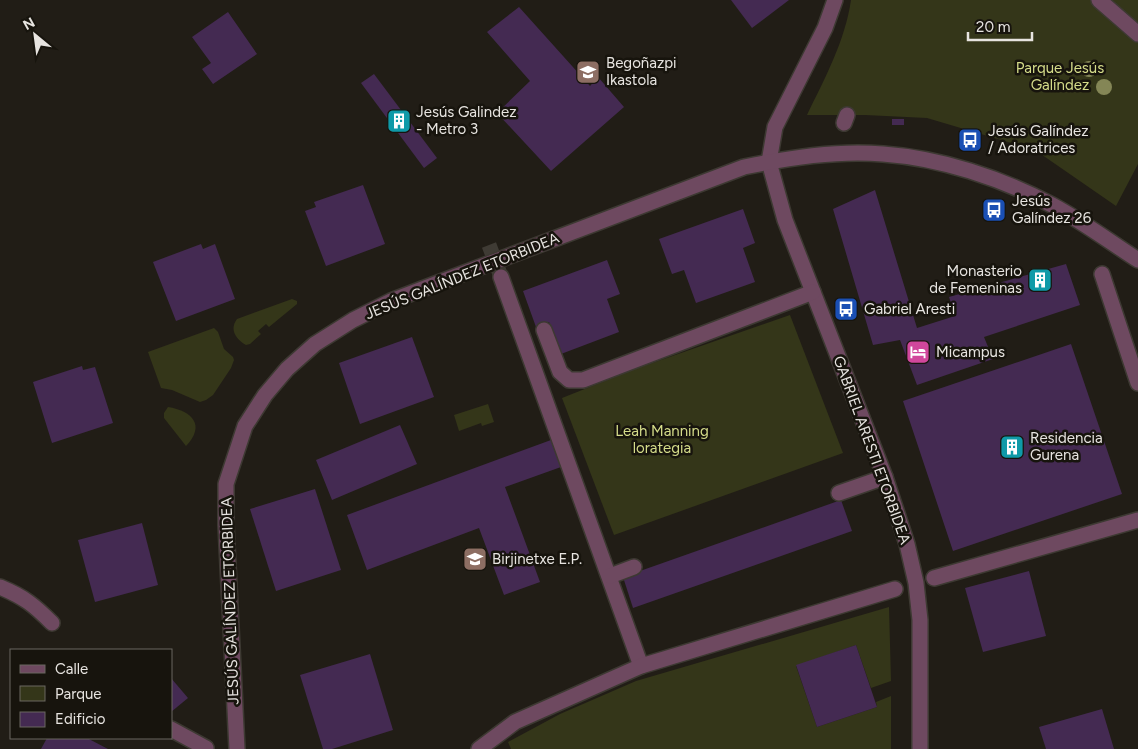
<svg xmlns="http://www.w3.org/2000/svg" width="1138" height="749" font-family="Figtree,sans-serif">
<rect width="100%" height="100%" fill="#211d16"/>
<g fill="#343619">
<path d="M 851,0 L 1138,0 L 1138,164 L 1116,206 L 1035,150 L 927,118 L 865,115 L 807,115 C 825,78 845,41 851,0 Z"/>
<path d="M 292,299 L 297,301 L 297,304 L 269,327 L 266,324 L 258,331 L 261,334 L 250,344 L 246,345 C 236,339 229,330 237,319 Z"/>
<polygon points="790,315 843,453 614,535 562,398 635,369"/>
<polygon points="214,328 218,332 224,349 233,357 234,360 231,368 213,395 206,400 200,402 172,390 161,388 148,352"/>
<polygon points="488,404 494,422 482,426 481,423 459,431 454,415"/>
<path d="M 168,407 C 192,411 206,425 186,446 L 164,418 L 164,413 Z"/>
<polygon points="889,607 891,681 871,688 856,645 796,666 817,727 877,707 876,702 891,696 891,749 511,749 508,742 560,714 636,681"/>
</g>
<g fill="#442a52">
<polygon points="731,0 789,0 752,28"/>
<polygon points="519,7 590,86 598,77 624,107 551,171 497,113 530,81 487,32"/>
<polygon points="228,12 257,54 213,84 202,69 211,63 192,37"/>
<polygon points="374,74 437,158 424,168 361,83"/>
<rect x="892" y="119" width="12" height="6"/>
<polygon points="363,185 385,244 326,266 305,211 316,207 314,202"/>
<polygon points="875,190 917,328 955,316 949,297 1066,264 1080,305 984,337 993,359 917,385 900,340 873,345 833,209"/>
<polygon points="743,209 755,243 743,248 755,282 696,303 684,270 672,274 659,239"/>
<polygon points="201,244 203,249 215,244 235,299 176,321 153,262"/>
<polygon points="607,260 620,294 607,299 619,332 561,354 549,322 536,327 523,291"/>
<polygon points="412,337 434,397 360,424 339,363"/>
<polygon points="1071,344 1122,494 953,551 903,401"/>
<polygon points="82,366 83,370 95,367 113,423 52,443 33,382"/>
<polygon points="400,425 417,464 332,500 316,460"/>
<polygon points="551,440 561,467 505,487 540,582 504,595 479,528 367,570 347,515"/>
<polygon points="315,489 341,570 276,591 250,509"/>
<polygon points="841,500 852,531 633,608 623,577"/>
<polygon points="142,523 158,585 95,602 78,540"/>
<polygon points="1029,571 1046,636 983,652 965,588"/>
<polygon points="856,645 877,707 817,727 796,665"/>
<polygon points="370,654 393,730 332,749 323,749 300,675"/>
<polygon points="171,678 188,698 171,712"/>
<polygon points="1102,709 1114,749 1046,749 1039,727"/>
<polygon points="47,738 87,738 108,749 41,749"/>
</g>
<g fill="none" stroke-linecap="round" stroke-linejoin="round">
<polyline stroke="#3f3b34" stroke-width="15" stroke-dasharray="15 8" stroke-linecap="butt" points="489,245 500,274"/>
<g stroke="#3d3932" stroke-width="18">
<g id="minor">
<polyline points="835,0 825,28 775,127 769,162 785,220 885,477 907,544 916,583 920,620 920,749"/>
<polyline points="1099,0 1138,34"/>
<polyline points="844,123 847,115"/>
<polyline points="1102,274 1138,383"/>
<polyline points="501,277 641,666"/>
<polyline points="544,330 560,372 569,380 583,380 813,292"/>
<polyline points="839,493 885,477"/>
<polyline points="610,576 634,567"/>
<polyline points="934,578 1138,520"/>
<path d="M 0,587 C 24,597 34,605 52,623"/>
<polyline points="171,729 206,748"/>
<path d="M 237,749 L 226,525 L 226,484 L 245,426 L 265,395 L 287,369 L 315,344 L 353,320 L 391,301 L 438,283 L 744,167 C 788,158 837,150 883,154 C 940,158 1001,178 1052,205 C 1082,221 1110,242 1138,260"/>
<polyline points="479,749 515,722 641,666 895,589"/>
</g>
</g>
<use href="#minor" stroke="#6e4960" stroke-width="15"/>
</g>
<g fill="#848656">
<circle cx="1089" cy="69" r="8"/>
<circle cx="1104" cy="87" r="8"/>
</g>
<defs>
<g id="school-square" transform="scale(1.25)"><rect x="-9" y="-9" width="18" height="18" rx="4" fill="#8d6e63" stroke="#17140d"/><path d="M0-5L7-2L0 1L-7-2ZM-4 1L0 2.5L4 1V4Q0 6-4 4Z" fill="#fff"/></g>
<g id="building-square" transform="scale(1.25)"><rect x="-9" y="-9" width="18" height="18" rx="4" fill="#0f9aa8" stroke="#17140d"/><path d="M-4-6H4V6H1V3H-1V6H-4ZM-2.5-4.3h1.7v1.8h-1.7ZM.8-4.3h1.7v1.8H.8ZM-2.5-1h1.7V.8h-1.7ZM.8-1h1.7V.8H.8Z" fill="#fff"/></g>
<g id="bus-square" transform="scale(1.25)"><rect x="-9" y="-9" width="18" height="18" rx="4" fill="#1a4fb4" stroke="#17140d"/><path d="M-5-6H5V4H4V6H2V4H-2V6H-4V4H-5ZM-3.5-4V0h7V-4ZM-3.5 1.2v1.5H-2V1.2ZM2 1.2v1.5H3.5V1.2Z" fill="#fff"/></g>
<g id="hotel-square" transform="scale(1.25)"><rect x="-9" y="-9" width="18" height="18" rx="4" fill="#d1479c" stroke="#17140d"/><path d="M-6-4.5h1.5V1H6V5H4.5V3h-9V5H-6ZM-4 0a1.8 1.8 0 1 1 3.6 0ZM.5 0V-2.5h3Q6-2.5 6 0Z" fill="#fff"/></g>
</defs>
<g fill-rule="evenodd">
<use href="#school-square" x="588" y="72"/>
<use href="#building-square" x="399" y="121"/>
<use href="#bus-square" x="970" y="140"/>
<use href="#bus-square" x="994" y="210"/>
<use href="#building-square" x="1040" y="280"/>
<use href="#bus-square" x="846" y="309"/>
<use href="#hotel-square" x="918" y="352"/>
<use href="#building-square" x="1012" y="447"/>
<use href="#school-square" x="475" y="559"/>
</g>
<g text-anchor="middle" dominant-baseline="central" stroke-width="5" stroke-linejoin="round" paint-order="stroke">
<g font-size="15" fill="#e7e4e0" stroke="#17140d" text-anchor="start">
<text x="606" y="63">Begoñazpi<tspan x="606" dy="17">Ikastola</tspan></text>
<text x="416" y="112">Jesús Galindez<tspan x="416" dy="17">- Metro 3</tspan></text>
<text x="988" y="131">Jesús Galíndez<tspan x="988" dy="17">/ Adoratrices</tspan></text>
<text x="1012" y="201">Jesús<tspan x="1012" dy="17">Galíndez 26</tspan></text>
<text x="1022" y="271" text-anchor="end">Monasterio<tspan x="1022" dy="17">de Femeninas</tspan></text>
<text x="864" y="309">Gabriel Aresti</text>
<text x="936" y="352">Micampus</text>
<text x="1030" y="438">Residencia<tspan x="1030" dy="17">Gurena</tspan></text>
<text x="492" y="559">Birjinetxe E.P.</text>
</g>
<g font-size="15" fill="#d5dc8a" stroke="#17140d">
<text x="1060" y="68">Parque Jesús<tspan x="1060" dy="17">Galíndez</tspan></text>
<text x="662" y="431">Leah Manning<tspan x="662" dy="17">lorategia</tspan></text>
</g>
<g font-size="15" fill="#e7e4e0" stroke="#17140d">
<text transform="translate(462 276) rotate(-22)">JESÚS GALÍNDEZ ETORBIDEA</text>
<text transform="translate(872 450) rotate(70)">GABRIEL ARESTI ETORBIDEA</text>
<text transform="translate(230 601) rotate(-92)">JESÚS GALÍNDEZ ETORBIDEA</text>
</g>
</g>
<rect x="10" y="649" width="162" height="90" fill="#17140d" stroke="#6a6761"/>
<rect x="20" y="665" width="25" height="8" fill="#6e4960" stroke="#6a6761"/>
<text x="55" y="674" font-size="15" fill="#e7e4e0">Calle</text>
<rect x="20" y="686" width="25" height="15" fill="#343619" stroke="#6a6761"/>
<text x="55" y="699" font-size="15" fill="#e7e4e0">Parque</text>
<rect x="20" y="712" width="25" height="15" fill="#442a52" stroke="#6a6761"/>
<text x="55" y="724" font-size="15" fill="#e7e4e0">Edificio</text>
<g transform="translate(35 35) rotate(331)" stroke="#17140d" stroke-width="4" paint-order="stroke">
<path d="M0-4L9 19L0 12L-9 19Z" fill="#e7e4e0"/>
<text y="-8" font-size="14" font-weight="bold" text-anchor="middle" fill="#e7e4e0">N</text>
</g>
<path d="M968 32v8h64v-8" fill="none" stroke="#e7e4e0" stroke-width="2.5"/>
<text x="976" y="32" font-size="15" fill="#e7e4e0" stroke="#17140d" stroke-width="4" paint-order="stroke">20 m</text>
</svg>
